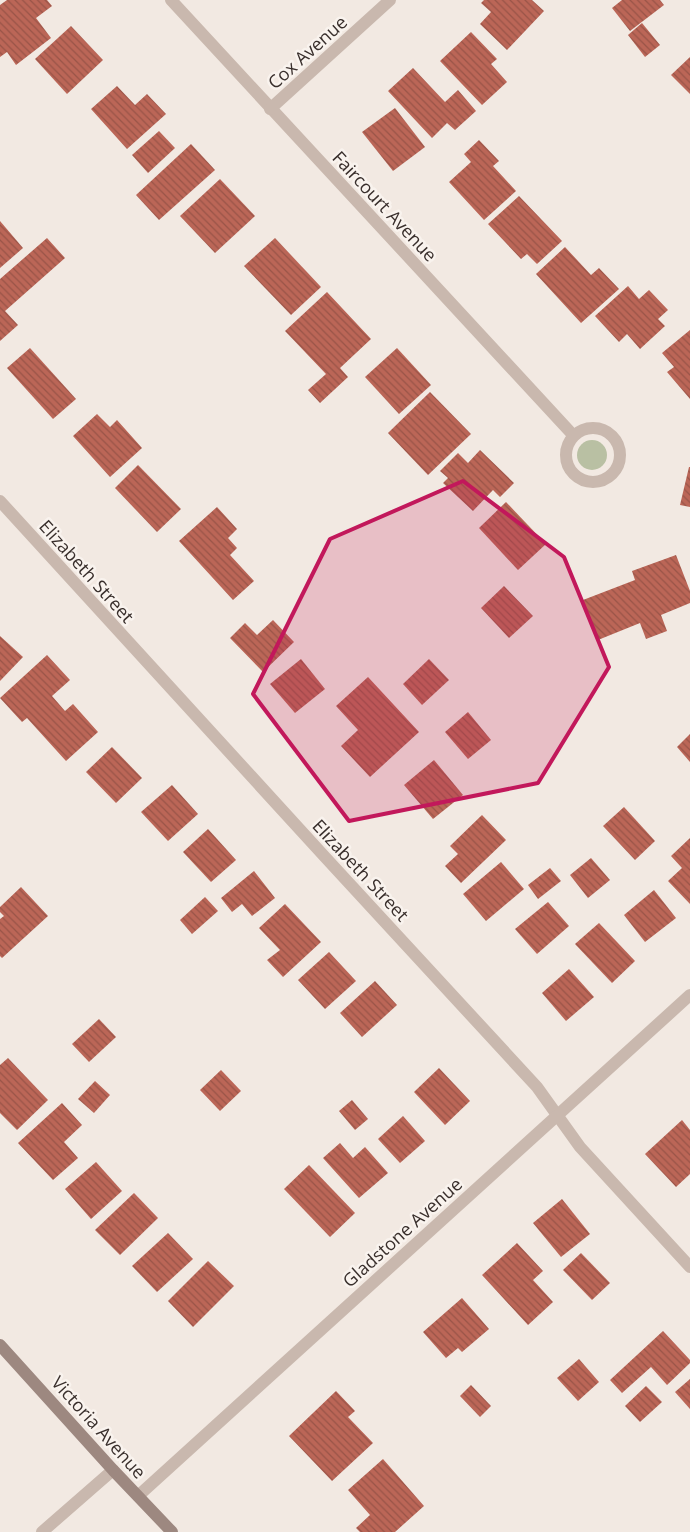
<svg xmlns="http://www.w3.org/2000/svg" width="690" height="1532" font-family="'Open Sans',sans-serif">
<defs>
<pattern id="building-back-hatch" width="6" height="6" patternUnits="userSpaceOnUse" patternTransform="scale(1.25)"><rect width="6" height="6" fill="#bb6657"/><path d="M-1 5l2 2M0 0l6 6M5-1l2 2" fill="none" stroke="#995448"/></pattern>
</defs>
<rect width="100%" height="100%" fill="#f2e9e2"/>
<circle fill="#b9c0a3" cx="592" cy="455" r="15"/>
<g fill="url(#building-back-hatch)">
<polygon points="7,0 47,0 52,6 36,18 51,38 16,65 7,52 0,57 0,5"/>
<polygon points="484,0 532,0 544,11 507,50 480,24 491,12 481,3"/>
<polygon points="622,0 660,0 664,5 630,31 612,8"/>
<polygon points="642,23 660,45 645,57 628,35"/>
<polygon points="71,26 103,60 67,94 35,59"/>
<polygon points="471,32 497,59 491,64 507,82 482,105 440,61"/>
<polygon points="690,57 690,94 671,75"/>
<polygon points="413,68 445,102 458,90 476,111 455,130 447,123 432,138 388,91"/>
<polygon points="117,86 135,105 147,94 166,114 127,149 91,109"/>
<polygon points="395,108 425,147 393,171 362,132"/>
<polygon points="159,131 175,148 148,173 132,155"/>
<polygon points="479,140 499,161 493,166 516,191 484,220 449,182 471,162 464,154"/>
<polygon points="191,144 215,170 159,220 136,195"/>
<polygon points="220,179 255,216 215,253 180,216"/>
<polygon points="519,196 562,241 537,264 527,254 521,259 488,224"/>
<polygon points="0,221 23,248 0,268"/>
<polygon points="47,238 65,258 5,311 18,325 0,341 0,279"/>
<polygon points="275,238 321,287 291,315 244,266"/>
<polygon points="565,247 591,275 599,268 619,289 581,323 536,274"/>
<polygon points="628,286 639,299 649,290 668,310 658,319 665,326 640,349 627,334 619,342 595,316"/>
<polygon points="327,292 371,339 340,368 348,377 320,403 308,390 326,374 285,331"/>
<polygon points="690,330 690,399 667,372 674,367 662,353"/>
<polygon points="30,348 76,399 53,419 7,368"/>
<polygon points="397,348 431,385 399,414 365,377"/>
<polygon points="430,392 471,434 428,475 388,433"/>
<polygon points="97,414 110,427 117,420 142,448 110,477 73,436"/>
<polygon points="480,450 514,483 500,497 493,490 473,511 443,483 448,478 440,471 458,453 468,463"/>
<polygon points="138,465 181,509 157,532 115,488"/>
<polygon points="689,467 690,467 690,507 680,505"/>
<polygon points="506,502 546,544 518,570 479,528"/>
<polygon points="217,507 237,529 228,538 237,548 230,555 254,581 233,600 179,541"/>
<polygon points="676,555 690,591 690,603 661,615 667,631 646,639 640,623 598,640 583,600 635,580 632,571"/>
<polygon points="504,586 533,616 509,638 481,608"/>
<polygon points="273,620 294,642 263,672 230,638 245,623 257,635"/>
<polygon points="0,636 23,657 0,681"/>
<polygon points="47,655 70,680 52,696 65,711 73,704 98,732 66,761 27,718 22,722 0,698"/>
<polygon points="301,659 325,689 295,713 270,684"/>
<polygon points="429,659 449,680 422,705 403,684"/>
<polygon points="368,677 419,732 370,777 341,746 358,730 336,706"/>
<polygon points="468,712 491,740 468,759 445,732"/>
<polygon points="690,734 690,762 677,747"/>
<polygon points="112,747 142,778 116,803 86,772"/>
<polygon points="434,760 463,795 433,819 404,785"/>
<polygon points="172,785 198,814 168,841 141,812"/>
<polygon points="624,807 655,841 635,860 603,826"/>
<polygon points="482,815 506,840 461,883 445,866 458,854 450,846"/>
<polygon points="208,829 236,860 211,882 183,852"/>
<polygon points="690,838 690,904 668,881 682,868 671,856"/>
<polygon points="591,858 610,880 588,898 570,875"/>
<polygon points="501,862 524,889 486,921 463,894"/>
<polygon points="550,868 561,881 538,899 528,885"/>
<polygon points="254,871 275,898 252,916 242,904 232,912 221,898"/>
<polygon points="21,887 48,916 2,958 0,956 0,919 4,916 0,912 0,907"/>
<polygon points="654,890 676,918 645,942 624,915"/>
<polygon points="205,897 218,911 192,934 180,920"/>
<polygon points="548,902 569,926 537,954 515,929"/>
<polygon points="285,904 321,942 283,977 267,960 280,950 259,928"/>
<polygon points="599,923 635,961 612,983 575,944"/>
<polygon points="329,952 356,981 325,1009 298,980"/>
<polygon points="569,969 594,997 566,1021 542,993"/>
<polygon points="375,981 397,1005 362,1037 340,1013"/>
<polygon points="99,1019 116,1037 89,1062 72,1044"/>
<polygon points="8,1058 48,1100 17,1130 0,1113 0,1065"/>
<polygon points="439,1068 470,1101 445,1125 414,1092"/>
<polygon points="221,1070 241,1091 220,1111 200,1090"/>
<polygon points="95,1081 110,1095 94,1113 78,1099"/>
<polygon points="352,1100 368,1119 355,1130 339,1111"/>
<polygon points="62,1103 82,1125 64,1142 78,1158 53,1180 18,1143"/>
<polygon points="403,1116 425,1141 400,1163 378,1139"/>
<polygon points="682,1120 690,1130 690,1174 676,1187 645,1154"/>
<polygon points="340,1143 353,1158 365,1147 388,1173 359,1198 323,1158"/>
<polygon points="96,1162 122,1191 91,1219 65,1189"/>
<polygon points="309,1165 355,1213 330,1237 284,1189"/>
<polygon points="134,1193 158,1218 120,1255 95,1230"/>
<polygon points="562,1199 590,1234 561,1257 533,1223"/>
<polygon points="168,1233 193,1259 157,1292 132,1266"/>
<polygon points="517,1243 543,1271 533,1280 553,1302 528,1325 482,1275"/>
<polygon points="581,1253 610,1283 592,1300 563,1270"/>
<polygon points="208,1261 234,1286 193,1327 168,1301"/>
<polygon points="462,1298 489,1329 462,1352 458,1348 446,1358 423,1332"/>
<polygon points="663,1331 690,1360 690,1363 667,1385 651,1367 622,1393 610,1380"/>
<polygon points="579,1359 599,1382 578,1401 557,1378"/>
<polygon points="690,1379 690,1409 675,1392"/>
<polygon points="471,1385 491,1406 480,1417 460,1396"/>
<polygon points="646,1386 662,1402 640,1422 625,1406"/>
<polygon points="336,1391 355,1411 348,1417 373,1443 332,1481 289,1436"/>
<polygon points="383,1459 424,1506 395,1532 360,1532 356,1528 370,1515 348,1490"/>
</g>
<g fill="none" stroke-linecap="round" stroke-linejoin="round">
<g stroke="#c9b8ae" stroke-width="12">
<polyline points="171,0 573,435"/>
<polyline points="270,109 390,0"/>
<circle cx="593" cy="455" r="27"/>
<polyline points="0,501 325,857 537,1087 580,1147 690,1267"/>
<polyline points="138,1496 690,995"/>
<polyline points="42,1532 113,1470"/>
</g>
<polyline stroke="#9d8880" stroke-width="12" points="0,1345 113,1470 172,1532"/>
</g>
<path fill="#c2185b" fill-opacity="0.2" stroke="#c2185b" stroke-width="4" stroke-linejoin="round" d="M 463,481 L 564,557 L 609,667 L 538,783 L 349,821 L 253,694 L 330,539 Z"/>
<g text-anchor="middle" dominant-baseline="central" stroke-width="5" stroke-linejoin="round" paint-order="stroke">
<g font-size="18" fill="#392f2c" stroke="#f9f3ee">
<text transform="translate(307 52) rotate(-42)">Cox Avenue</text>
<text transform="translate(385 206) rotate(47)">Faircourt Avenue</text>
<text transform="translate(87 571) rotate(48)">Elizabeth Street</text>
<text transform="translate(361 870) rotate(47)">Elizabeth Street</text>
<text transform="translate(402 1232) rotate(-42)">Gladstone Avenue</text>
<text transform="translate(99 1427) rotate(48)">Victoria Avenue</text>
</g>
</g>
</svg>
